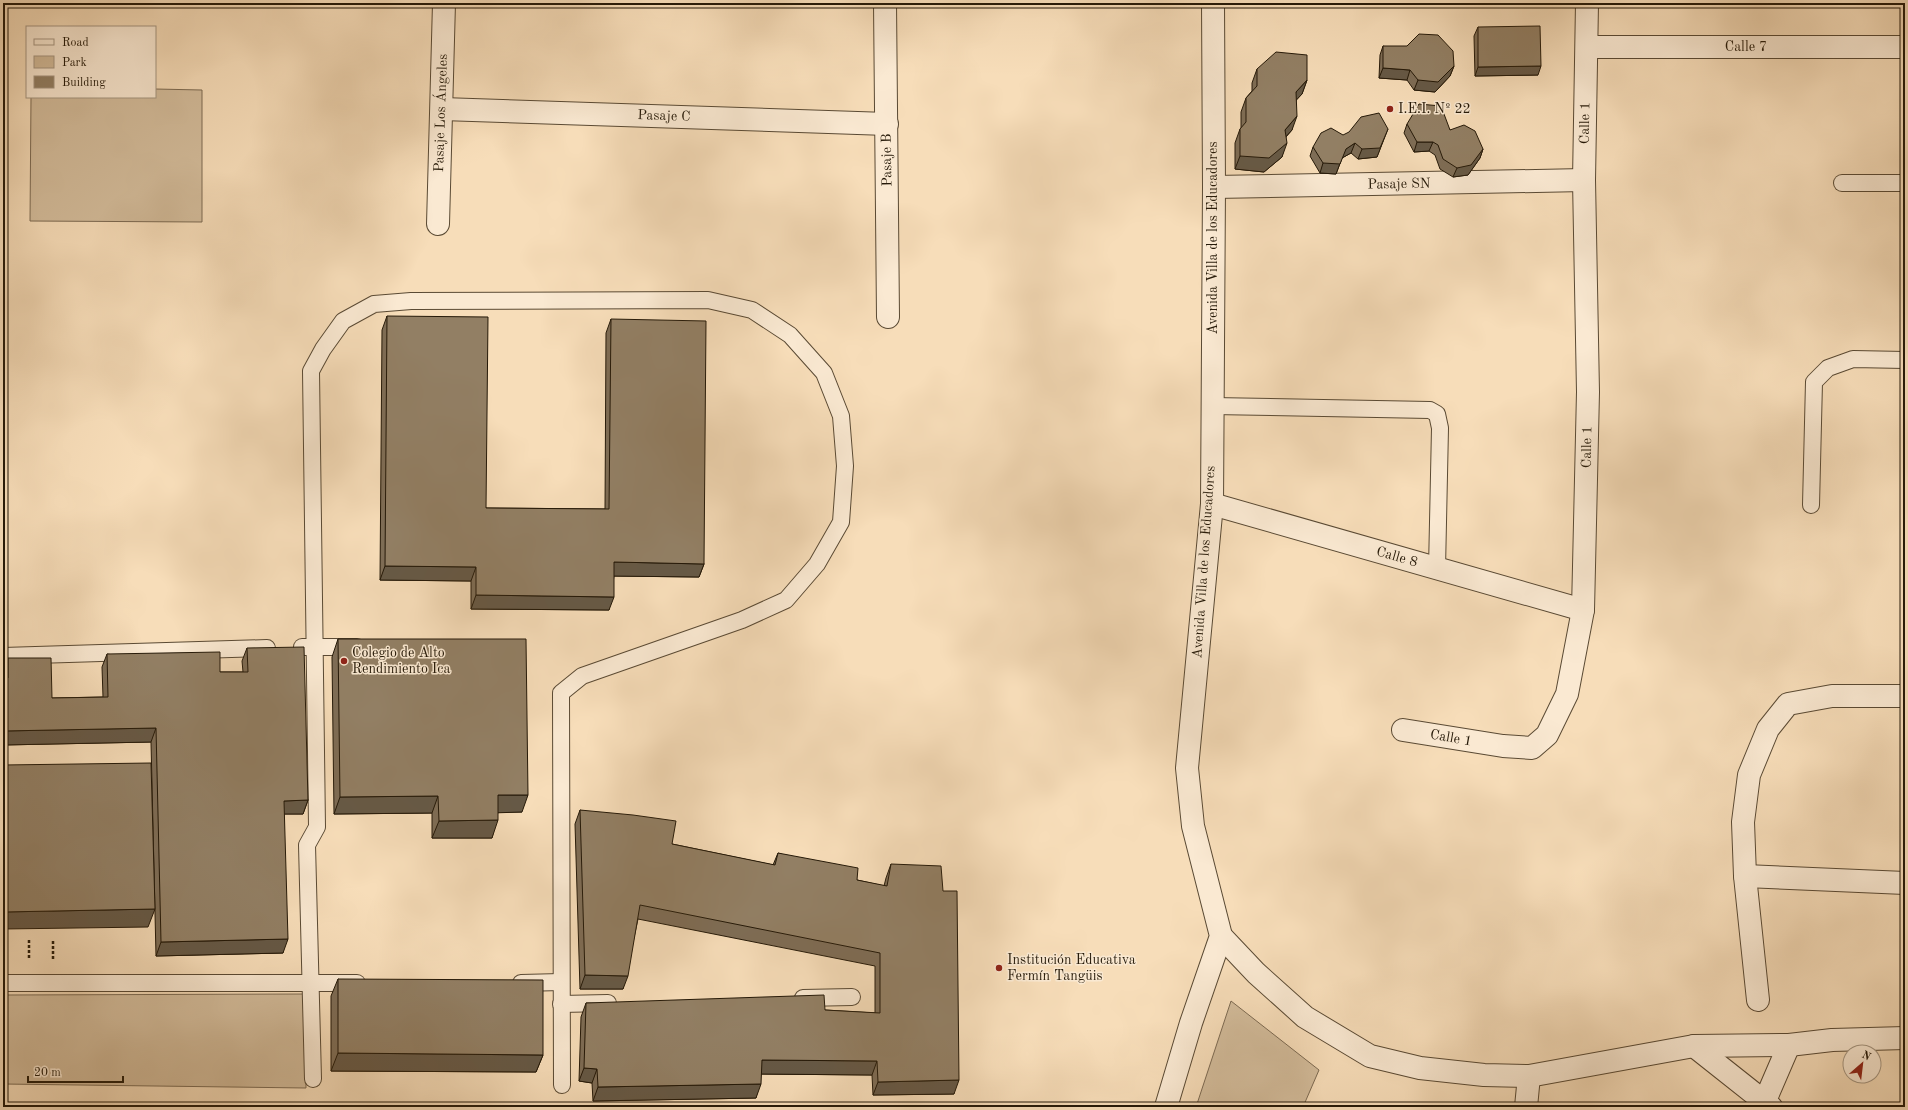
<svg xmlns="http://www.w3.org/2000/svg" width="1908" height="1110" font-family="'Old Standard TT',serif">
<rect width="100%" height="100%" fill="#f7ddb9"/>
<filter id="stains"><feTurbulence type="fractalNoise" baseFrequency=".005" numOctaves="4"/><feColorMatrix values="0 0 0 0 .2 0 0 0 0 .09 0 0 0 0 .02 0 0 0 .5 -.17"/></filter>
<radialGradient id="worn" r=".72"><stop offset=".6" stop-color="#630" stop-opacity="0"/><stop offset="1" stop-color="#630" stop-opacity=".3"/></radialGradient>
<g fill="#d3bc9b" stroke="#7c6a52">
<polygon points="155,89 202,90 202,222 30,221 31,97 155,97"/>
<polygon points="304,994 306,1088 3,1084 3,995"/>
<polygon points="1231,1001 1319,1070 1303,1107 1196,1107"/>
</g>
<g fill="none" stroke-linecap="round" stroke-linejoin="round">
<g stroke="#5a4a34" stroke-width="18">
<g id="service">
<polyline points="1842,183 1905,183"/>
<polyline points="1212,406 1430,410 1437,414 1440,428 1437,569"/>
<polyline points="1811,505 1814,382 1828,368 1853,359 1905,360"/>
<polyline points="302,647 357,647"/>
<polyline points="3,656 267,648"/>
<polyline points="3,983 357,983"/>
<polyline points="521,983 561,982"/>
<polyline points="803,998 852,997"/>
<polyline points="561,1004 608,1003"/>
<polyline points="313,1079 307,845 317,827 311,371 323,349 343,321 374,304 411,301 708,300 752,310 790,335 824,373 841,416 845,466 841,522 817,564 786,600 742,620 582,676 561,693 562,1085"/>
</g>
</g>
<g stroke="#5a4a34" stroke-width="24">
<g id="minor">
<polyline points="885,3 888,317"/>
<polyline points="1587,47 1905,47"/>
<polyline points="442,109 887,124"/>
<polyline points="1214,187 1584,180"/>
<polyline points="438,224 444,3"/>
<polyline points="1212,504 1583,610"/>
<polyline points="1403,730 1503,746 1532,748 1547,735 1567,694 1583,610 1588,392 1584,180 1587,3"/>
<polyline points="1745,876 1905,883"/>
<polyline points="1221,936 1256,973 1305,1017 1370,1056 1420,1068 1484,1075 1529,1076 1694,1046 1789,1045 1832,1040 1905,1038"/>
<polyline points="1758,1000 1745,876 1743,822 1749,775 1768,729 1788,704 1832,696 1905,696"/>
<polyline points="1694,1046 1771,1107"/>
<polyline points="1764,1103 1789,1045"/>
<polyline points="1166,1107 1191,1023 1221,936 1193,826 1187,768 1212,504 1214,187 1213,3"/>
<polyline points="1526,1107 1529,1076"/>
</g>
</g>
<g stroke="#251908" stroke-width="2.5" stroke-dasharray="3 2" stroke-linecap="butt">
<polyline points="29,958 29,938"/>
<polyline points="53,959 53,940"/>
</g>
<use href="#service" stroke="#fae9d2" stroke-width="16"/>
<use href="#minor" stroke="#fae9d2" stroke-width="22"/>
</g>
<g fill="#7e6d56" stroke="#251908">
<polygon points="1478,27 1538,75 1475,76 1474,36"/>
<polygon points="1383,46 1454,66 1450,76 1435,92 1414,90 1407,80 1379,78 1380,55"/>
<polygon points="1257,69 1307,80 1302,94 1296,100 1292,130 1286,137 1282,157 1264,172 1235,169 1235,143 1240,129 1241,128 1241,112 1246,98 1252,91 1252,83"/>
<polygon points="1407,124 1450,130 1483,149 1480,158 1468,175 1453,177 1440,169 1435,155 1429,151 1414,152 1404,133"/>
<polygon points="1384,138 1377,157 1358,159 1351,153 1342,158 1336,174 1320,173 1310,156 1313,147"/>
<polygon points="387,316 486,508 605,509 606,333 611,319 704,564 699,577 614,576 609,610 471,609 471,581 380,580 382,330"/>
<polygon points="338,639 522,812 498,812 492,838 432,838 432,813 334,814 332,657"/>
<polygon points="247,648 308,800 303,814 284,814 283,953 156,956 151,742 3,745 3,672 8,658 52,698 103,697 102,667 107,654 220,672 243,672 242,661"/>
<polygon points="580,810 672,844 773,865 778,853 857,880 884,886 886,878 891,864 954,1094 873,1095 872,1075 761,1074 756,1098 593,1101 592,1083 579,1081 581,1017 586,1003 825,1010 875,1013 875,966 638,919 623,989 580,989 575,824"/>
<polygon points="338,979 543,1055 536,1072 331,1071 331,996"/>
</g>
<g fill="#665946" stroke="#251908">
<polygon points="1454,66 1450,76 1435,92 1414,90 1418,80"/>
<polygon points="1541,66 1538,75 1475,76 1478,67"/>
<polygon points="1383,68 1410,70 1407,80 1379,78"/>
<polygon points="1307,80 1302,94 1291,106 1296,92"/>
<polygon points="1297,116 1292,130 1280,143 1285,130"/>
<polygon points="1388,129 1377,157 1358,159 1362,149"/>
<polygon points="1417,142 1433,142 1429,151 1414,152"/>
<polygon points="1287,143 1282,157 1264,172 1235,169 1240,156"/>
<polygon points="1355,143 1351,153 1342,158 1336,174 1320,173 1323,163"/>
<polygon points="1483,149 1480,158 1468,175 1453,177 1457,168"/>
<polygon points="614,562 704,564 699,577 609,576"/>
<polygon points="385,566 476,567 471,581 380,580"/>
<polygon points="476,595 614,597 609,610 471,609"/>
<polygon points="156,728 151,742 3,745 3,731"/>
<polygon points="498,795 528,795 522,812 491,813"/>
<polygon points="438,796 432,813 334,814 340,797"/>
<polygon points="308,800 303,814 279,814 284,801"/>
<polygon points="498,820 492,838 432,838 439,821"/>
<polygon points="155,909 148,927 3,929 3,912"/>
<polygon points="288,939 283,953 156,956 161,942"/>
<polygon points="585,975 628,976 623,989 580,989"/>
<polygon points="338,1053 543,1055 536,1072 331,1071"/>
<polygon points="762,1060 877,1061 872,1075 757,1074"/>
<polygon points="584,1068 597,1069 592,1083 579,1081"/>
<polygon points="959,1080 954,1094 873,1095 878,1082"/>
<polygon points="761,1084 756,1098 593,1101 598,1087"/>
</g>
<g fill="#927f64" stroke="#251908">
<polygon points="1540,26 1541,66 1478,67 1478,27"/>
<polygon points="1419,34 1438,35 1453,51 1454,66 1438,82 1418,80 1410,70 1383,68 1383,46 1407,46"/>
<polygon points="1276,52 1307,55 1307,80 1296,92 1297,116 1285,130 1287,143 1269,158 1240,156 1240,129 1246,122 1246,98 1257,86 1257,69"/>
<polygon points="1419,104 1441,106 1450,130 1464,125 1475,131 1483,149 1471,165 1457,168 1443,159 1438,145 1433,142 1417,142 1407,124"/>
<polygon points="1379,113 1388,129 1380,148 1362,149 1355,143 1346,149 1340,164 1323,163 1313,147 1321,133 1331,128 1343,135 1349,132 1361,117"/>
<polygon points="387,316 488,317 486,508 609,509 611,319 706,321 704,564 614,562 614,597 476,595 476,567 385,566"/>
<polygon points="338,639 526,639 528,795 498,795 498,820 439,821 438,796 340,797"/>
<polygon points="304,647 308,800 284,801 288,939 161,942 156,728 3,731 3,678 8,678 8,658 51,658 52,698 108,697 107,654 220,652 220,672 248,672 247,648"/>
<polygon points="151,763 155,909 3,912 3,765"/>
<polygon points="580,810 633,815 676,821 672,844 775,865 778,853 858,868 857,880 887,886 891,864 941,866 943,891 957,891 959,1080 878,1082 877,1061 762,1060 761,1084 598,1087 597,1069 584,1068 586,1003 824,995 825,1010 880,1013 880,953 640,905 628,976 585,975"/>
<polygon points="338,979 543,980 543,1055 338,1053"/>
</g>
<g fill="#8f2418" stroke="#fae9d2" stroke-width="1.5">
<circle cx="1390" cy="109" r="4"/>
<circle cx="344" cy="661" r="4"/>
<circle cx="999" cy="968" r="4"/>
</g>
<g text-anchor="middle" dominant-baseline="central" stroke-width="3" stroke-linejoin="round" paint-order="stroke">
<g font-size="14" fill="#251908" stroke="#fae9d2">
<text x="1746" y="47">Calle 7</text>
<text transform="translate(441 113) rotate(-88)">Pasaje Los Ángeles</text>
<text transform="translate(664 116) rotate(2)">Pasaje C</text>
<text transform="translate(1585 123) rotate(-89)">Calle 1</text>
<text transform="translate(887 160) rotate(-91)">Pasaje B</text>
<text transform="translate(1399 184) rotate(-1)">Pasaje SN</text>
<text transform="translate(1213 238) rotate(-90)">Avenida Villa de los Educadores</text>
<text transform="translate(1587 447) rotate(-89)">Calle 1</text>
<text transform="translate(1397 557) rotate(16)">Calle 8</text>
<text transform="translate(1204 562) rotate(-86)">Avenida Villa de los Educadores</text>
<text transform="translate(1451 738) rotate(10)">Calle 1</text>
</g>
<g font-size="14" fill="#251908" stroke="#fae9d2" text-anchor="start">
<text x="1398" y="109">I.E.I. Nº 22</text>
<text x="352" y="653">Colegio de Alto<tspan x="352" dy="16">Rendimiento Ica</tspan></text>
<text x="1007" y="960">Institución Educativa<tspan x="1007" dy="16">Fermín Tangüis</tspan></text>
</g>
</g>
<rect width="1908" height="1110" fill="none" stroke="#f7ddb9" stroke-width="16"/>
<rect x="4" y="4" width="1900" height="1102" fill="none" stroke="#251908" stroke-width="2"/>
<rect x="8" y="8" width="1892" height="1094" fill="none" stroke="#251908"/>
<rect x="26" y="26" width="130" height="72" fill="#fae9d2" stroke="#a59681"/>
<rect x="34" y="39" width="20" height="6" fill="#fae9d2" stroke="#a59681"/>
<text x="62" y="46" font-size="12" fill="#251908">Road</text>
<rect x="34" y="56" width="20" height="12" fill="#d3bc9b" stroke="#a59681"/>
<text x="62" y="66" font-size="12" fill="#251908">Park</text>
<rect x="34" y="76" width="20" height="12" fill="#927f64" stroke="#a59681"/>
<text x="62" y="86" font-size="12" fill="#251908">Building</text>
<g transform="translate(1862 1064) rotate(28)"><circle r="19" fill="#fae9d2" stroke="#a59681"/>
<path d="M0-3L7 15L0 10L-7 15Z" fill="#8f2418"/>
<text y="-6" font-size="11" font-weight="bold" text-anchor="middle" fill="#251908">N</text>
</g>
<path d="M28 1076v6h95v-6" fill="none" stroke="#251908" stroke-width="2"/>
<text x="34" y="1076" font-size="12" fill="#251908" stroke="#fae9d2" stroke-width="3" paint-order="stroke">20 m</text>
<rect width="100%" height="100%" filter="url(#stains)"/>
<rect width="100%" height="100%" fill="url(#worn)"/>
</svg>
